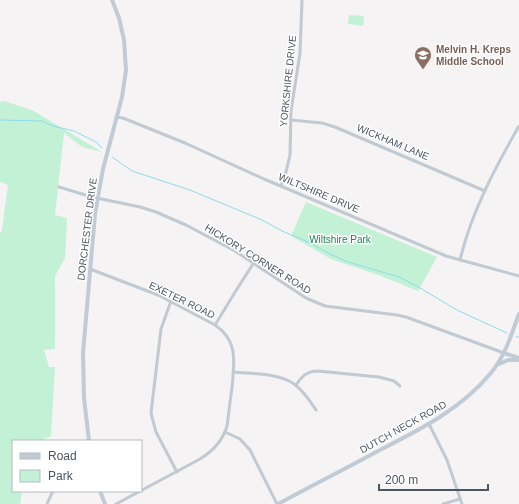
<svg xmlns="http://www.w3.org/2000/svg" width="519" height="504" font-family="Helvetica,sans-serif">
<rect width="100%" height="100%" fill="#f5f3f3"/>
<g fill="#c3f1d5">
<polygon points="349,15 364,16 363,26 348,24"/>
<polygon points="4,101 32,110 102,152 82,147 64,133 55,215 67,218 65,258 55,276 55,349 44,350 49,367 55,367 51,436 40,441 13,441 13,491 22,491 20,504 0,504 0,233 2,230 8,185 0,182 0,102"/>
<polygon points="306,202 437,257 418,291 381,276 331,259 291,236"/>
</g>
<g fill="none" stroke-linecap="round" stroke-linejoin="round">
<g stroke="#90daee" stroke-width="1">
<polyline points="0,120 42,121 53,126 74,131 96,142 102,148"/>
<polyline points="112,157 132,171 190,190 262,220 282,231 308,242 330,254 348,262 399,277 420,288 457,310 507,333"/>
<polyline points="516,337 519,337"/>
</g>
<g stroke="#c1cad2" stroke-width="3">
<polyline points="116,117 123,118 185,143 264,179 446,256 519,276"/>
<polyline points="291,120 322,123 335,127 485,191"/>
<polyline points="281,186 286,172 290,155 291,111 300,53 302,0"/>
<polyline points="59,187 92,197 140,207 156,212 186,225 235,251 306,298 325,306 397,315 406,317 504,353"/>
<path d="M 460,260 C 471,213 495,168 519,126"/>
<path d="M 90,269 L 158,295 L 215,325 C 239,341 234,363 232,388 C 230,400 229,413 227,426 C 223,440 213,451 200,459 L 116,504"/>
<polyline points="171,301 161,329 151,413 156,432 177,472"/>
<polyline points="215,325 237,289 253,264"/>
<path d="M 233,372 C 251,374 280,373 294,384 C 303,390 310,401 316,410"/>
<path d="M 296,385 C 302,376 307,371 318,371 L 379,377 L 394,381 L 400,386"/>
<polyline points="429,424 447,460 462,504"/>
<polyline points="225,432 240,439 250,450 277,504"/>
<polyline points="47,504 53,491"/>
<polyline points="443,504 460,499"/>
</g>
<g stroke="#c1cbd6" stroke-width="4">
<polyline points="504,353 519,358"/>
<polyline points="499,364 508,360 519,360"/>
<polyline points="89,441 84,398 83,353 95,214 103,169 122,97 126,70 124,40 119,18 112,0"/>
<polyline points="100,491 105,504"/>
<path d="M 278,504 C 311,486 345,469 378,451 C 419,430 460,410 490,374 C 505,357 511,335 519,314"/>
</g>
</g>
<defs>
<g id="school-pin" transform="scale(0.9)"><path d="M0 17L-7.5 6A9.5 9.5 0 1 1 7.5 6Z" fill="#8d6e63" stroke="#fff"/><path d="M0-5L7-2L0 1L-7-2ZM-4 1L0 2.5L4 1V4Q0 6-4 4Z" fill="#fff"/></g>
</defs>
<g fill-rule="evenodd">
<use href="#school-pin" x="423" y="55"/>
</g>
<g text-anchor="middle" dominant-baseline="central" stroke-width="3" stroke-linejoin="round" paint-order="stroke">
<g font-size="10" font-weight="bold" fill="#785e54" stroke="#fff" text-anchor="start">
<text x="436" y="49">Melvin H. Kreps<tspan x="436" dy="12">Middle School</tspan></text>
</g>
<g font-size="10" fill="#4a5661" stroke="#fff">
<text transform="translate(288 81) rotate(-84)">YORKSHIRE DRIVE</text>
<text transform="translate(393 142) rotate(23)">WICKHAM LANE</text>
<text transform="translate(319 193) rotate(23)">WILTSHIRE DRIVE</text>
<text transform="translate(87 229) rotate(-83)">DORCHESTER DRIVE</text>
<text transform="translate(258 259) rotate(32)">HICKORY CORNER ROAD</text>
<text transform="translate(182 300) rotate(26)">EXETER ROAD</text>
<text transform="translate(403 427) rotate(-29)">DUTCH NECK ROAD</text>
</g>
<g font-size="10" fill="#17864f" stroke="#fff">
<text x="340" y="239">Wiltshire Park</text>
</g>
</g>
<rect x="12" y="440" width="130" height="52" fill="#ffffff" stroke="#b7bbc0"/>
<rect x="20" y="453" width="20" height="6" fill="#c1cbd6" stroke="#b7bbc0"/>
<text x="48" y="460" font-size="12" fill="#4a5661">Road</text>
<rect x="20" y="470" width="20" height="12" fill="#c3f1d5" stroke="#b7bbc0"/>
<text x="48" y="480" font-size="12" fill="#4a5661">Park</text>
<path d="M379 484v6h109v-6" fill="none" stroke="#4a5661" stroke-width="2"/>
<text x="385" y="484" font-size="12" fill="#4a5661" stroke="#ffffff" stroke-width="3" paint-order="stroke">200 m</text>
</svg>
